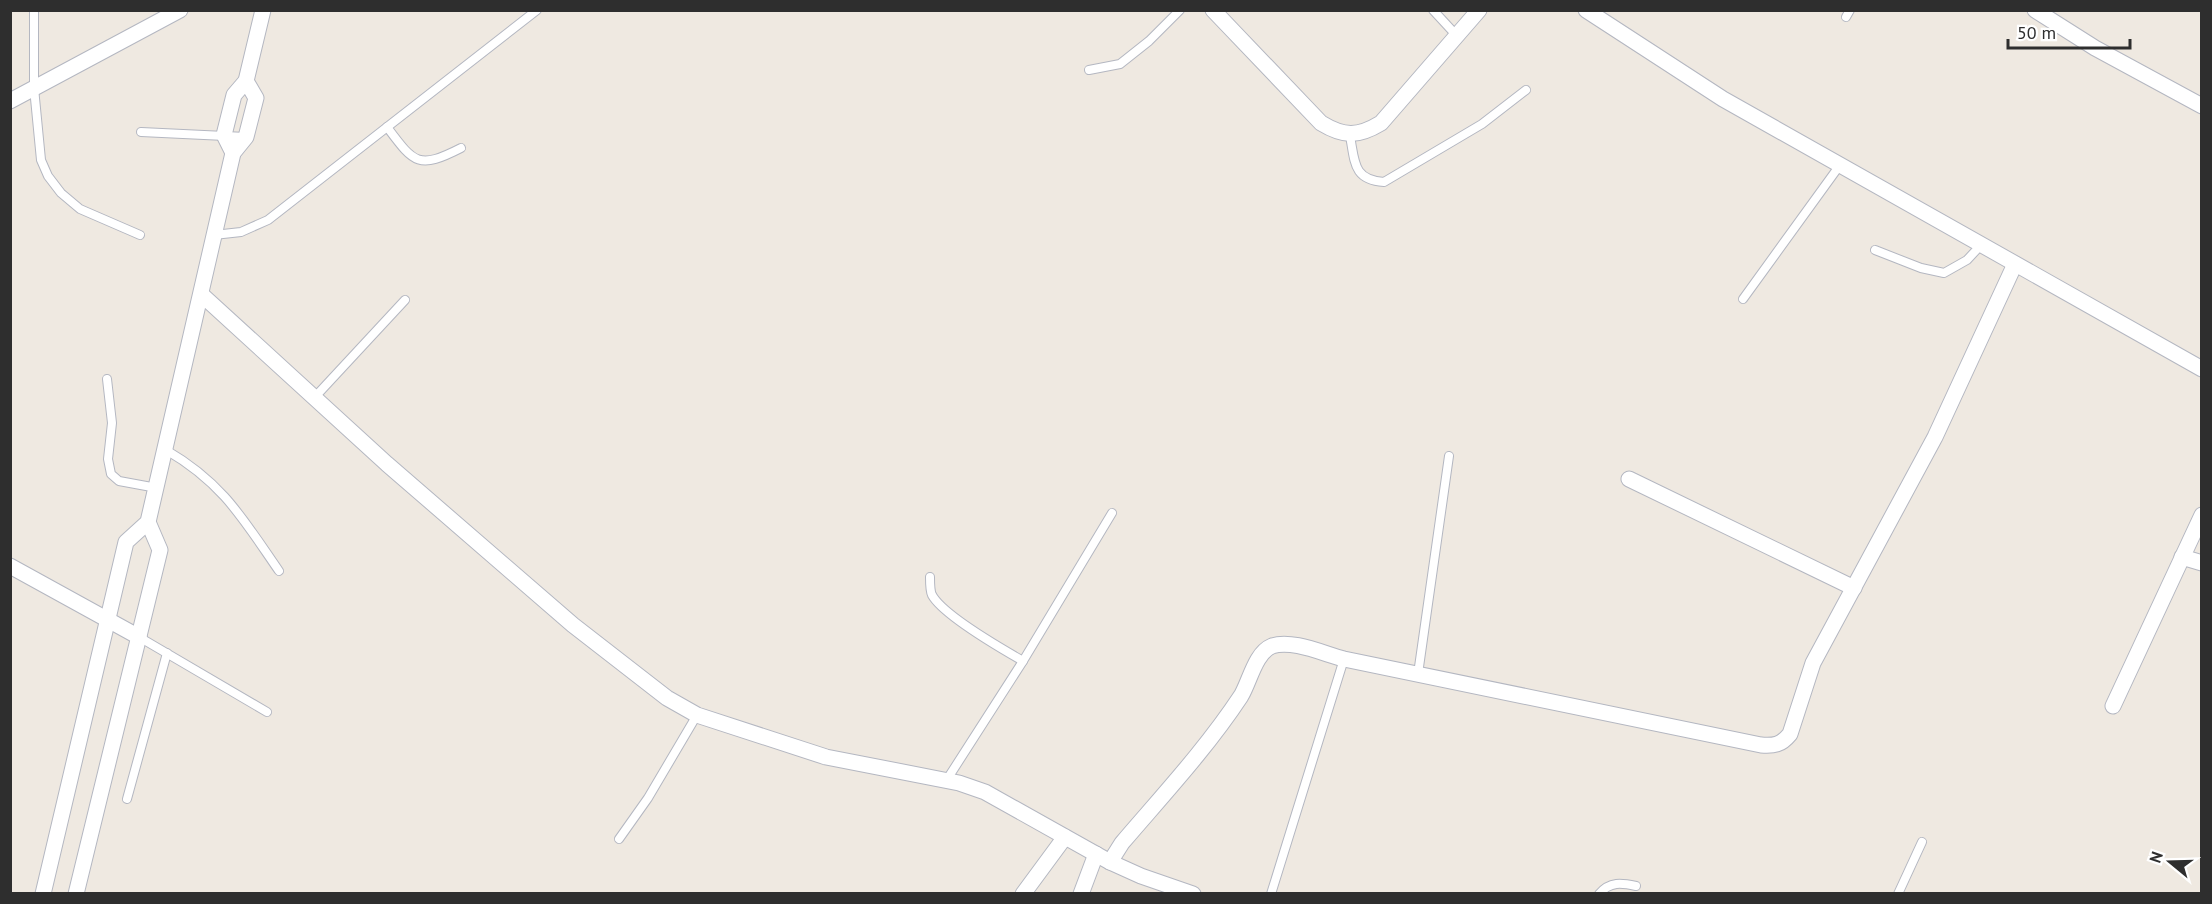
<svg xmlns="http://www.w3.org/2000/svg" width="2212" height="904" font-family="'PT Sans',sans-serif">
<rect width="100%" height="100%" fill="#efe9e1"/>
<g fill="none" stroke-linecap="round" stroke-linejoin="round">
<g stroke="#b4b7c1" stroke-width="10">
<g id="service">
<polyline points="34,10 34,88 41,160 48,176 61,193 80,209 140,235"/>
<polyline points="1433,10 1457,36"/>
<polyline points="1846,17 1850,10"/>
<polyline points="1089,70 1120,64 1149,41 1180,10"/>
<path d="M 387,127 C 414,163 418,170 461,148"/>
<polyline points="141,132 246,137"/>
<path d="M 1350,136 C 1355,162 1353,180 1384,182 L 1482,124 L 1526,90"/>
<polyline points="214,235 241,232 268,220 537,10"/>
<polyline points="1875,250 1921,268 1944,273 1967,260 1981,245"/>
<polyline points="1743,299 1840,165"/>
<polyline points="107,379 112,423 108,459 111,474 119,481 157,488"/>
<polyline points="314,398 405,300"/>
<path d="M 166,450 C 223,483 243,519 279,571"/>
<path d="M 930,577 C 930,582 930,591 932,595 C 943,615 1002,649 1023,661"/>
<polyline points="139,637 267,712"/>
<polyline points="1418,674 1449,456"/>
<polyline points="946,781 1023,661 1112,513"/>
<polyline points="127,799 167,653"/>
<polyline points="619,839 648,798 697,715"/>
<polyline points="1271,894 1344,659"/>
<path d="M 1599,894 C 1610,881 1622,883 1636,886"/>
<polyline points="1898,894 1922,842"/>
</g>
</g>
<g stroke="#b4b7c1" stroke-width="17">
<g id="minor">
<path d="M 1213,10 L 1321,123 C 1344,137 1358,137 1381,123 L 1479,10"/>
<polyline points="1586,10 1723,99 2202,369"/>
<polyline points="2035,10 2095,48 2202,106"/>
<polyline points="10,101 180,10"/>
<polyline points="233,153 224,135 234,95 246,81 263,10"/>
<polyline points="202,295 387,464 573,625 667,698 697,715 826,757 959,783 985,792 1110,862 1141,876 1193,894"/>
<polyline points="1629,479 1854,588"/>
<polyline points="2182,557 2202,563"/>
<polyline points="10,566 139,637"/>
<polyline points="2113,706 2202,515"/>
<path d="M 1110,862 L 1122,843 C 1163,795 1206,749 1241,696 C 1250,681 1255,653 1272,646 C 1292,639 1324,654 1344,659 L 1761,745 C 1774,746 1781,745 1790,734 L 1813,663 L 1935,437 L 2015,264"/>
<polyline points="43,894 126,542 148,522 233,153 246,137 256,98 246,81"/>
<polyline points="76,894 160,550 148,522"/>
<polyline points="1023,894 1065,837"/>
<polyline points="1081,894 1096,854"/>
</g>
</g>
<use href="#service" stroke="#fff" stroke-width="8"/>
<use href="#minor" stroke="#fff" stroke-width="15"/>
</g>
<rect width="2212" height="904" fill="none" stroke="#2e2e2e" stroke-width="24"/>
<g transform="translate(2170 862) rotate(289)" stroke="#ffffff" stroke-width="4.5" paint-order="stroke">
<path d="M0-4.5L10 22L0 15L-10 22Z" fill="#2e2e2e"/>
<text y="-9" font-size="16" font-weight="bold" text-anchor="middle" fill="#2e2e2e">N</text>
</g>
<path d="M2008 39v9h122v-9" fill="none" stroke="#2e2e2e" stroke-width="3"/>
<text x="2017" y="39" font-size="18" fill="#2e2e2e" stroke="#ffffff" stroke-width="4.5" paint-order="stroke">50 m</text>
</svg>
